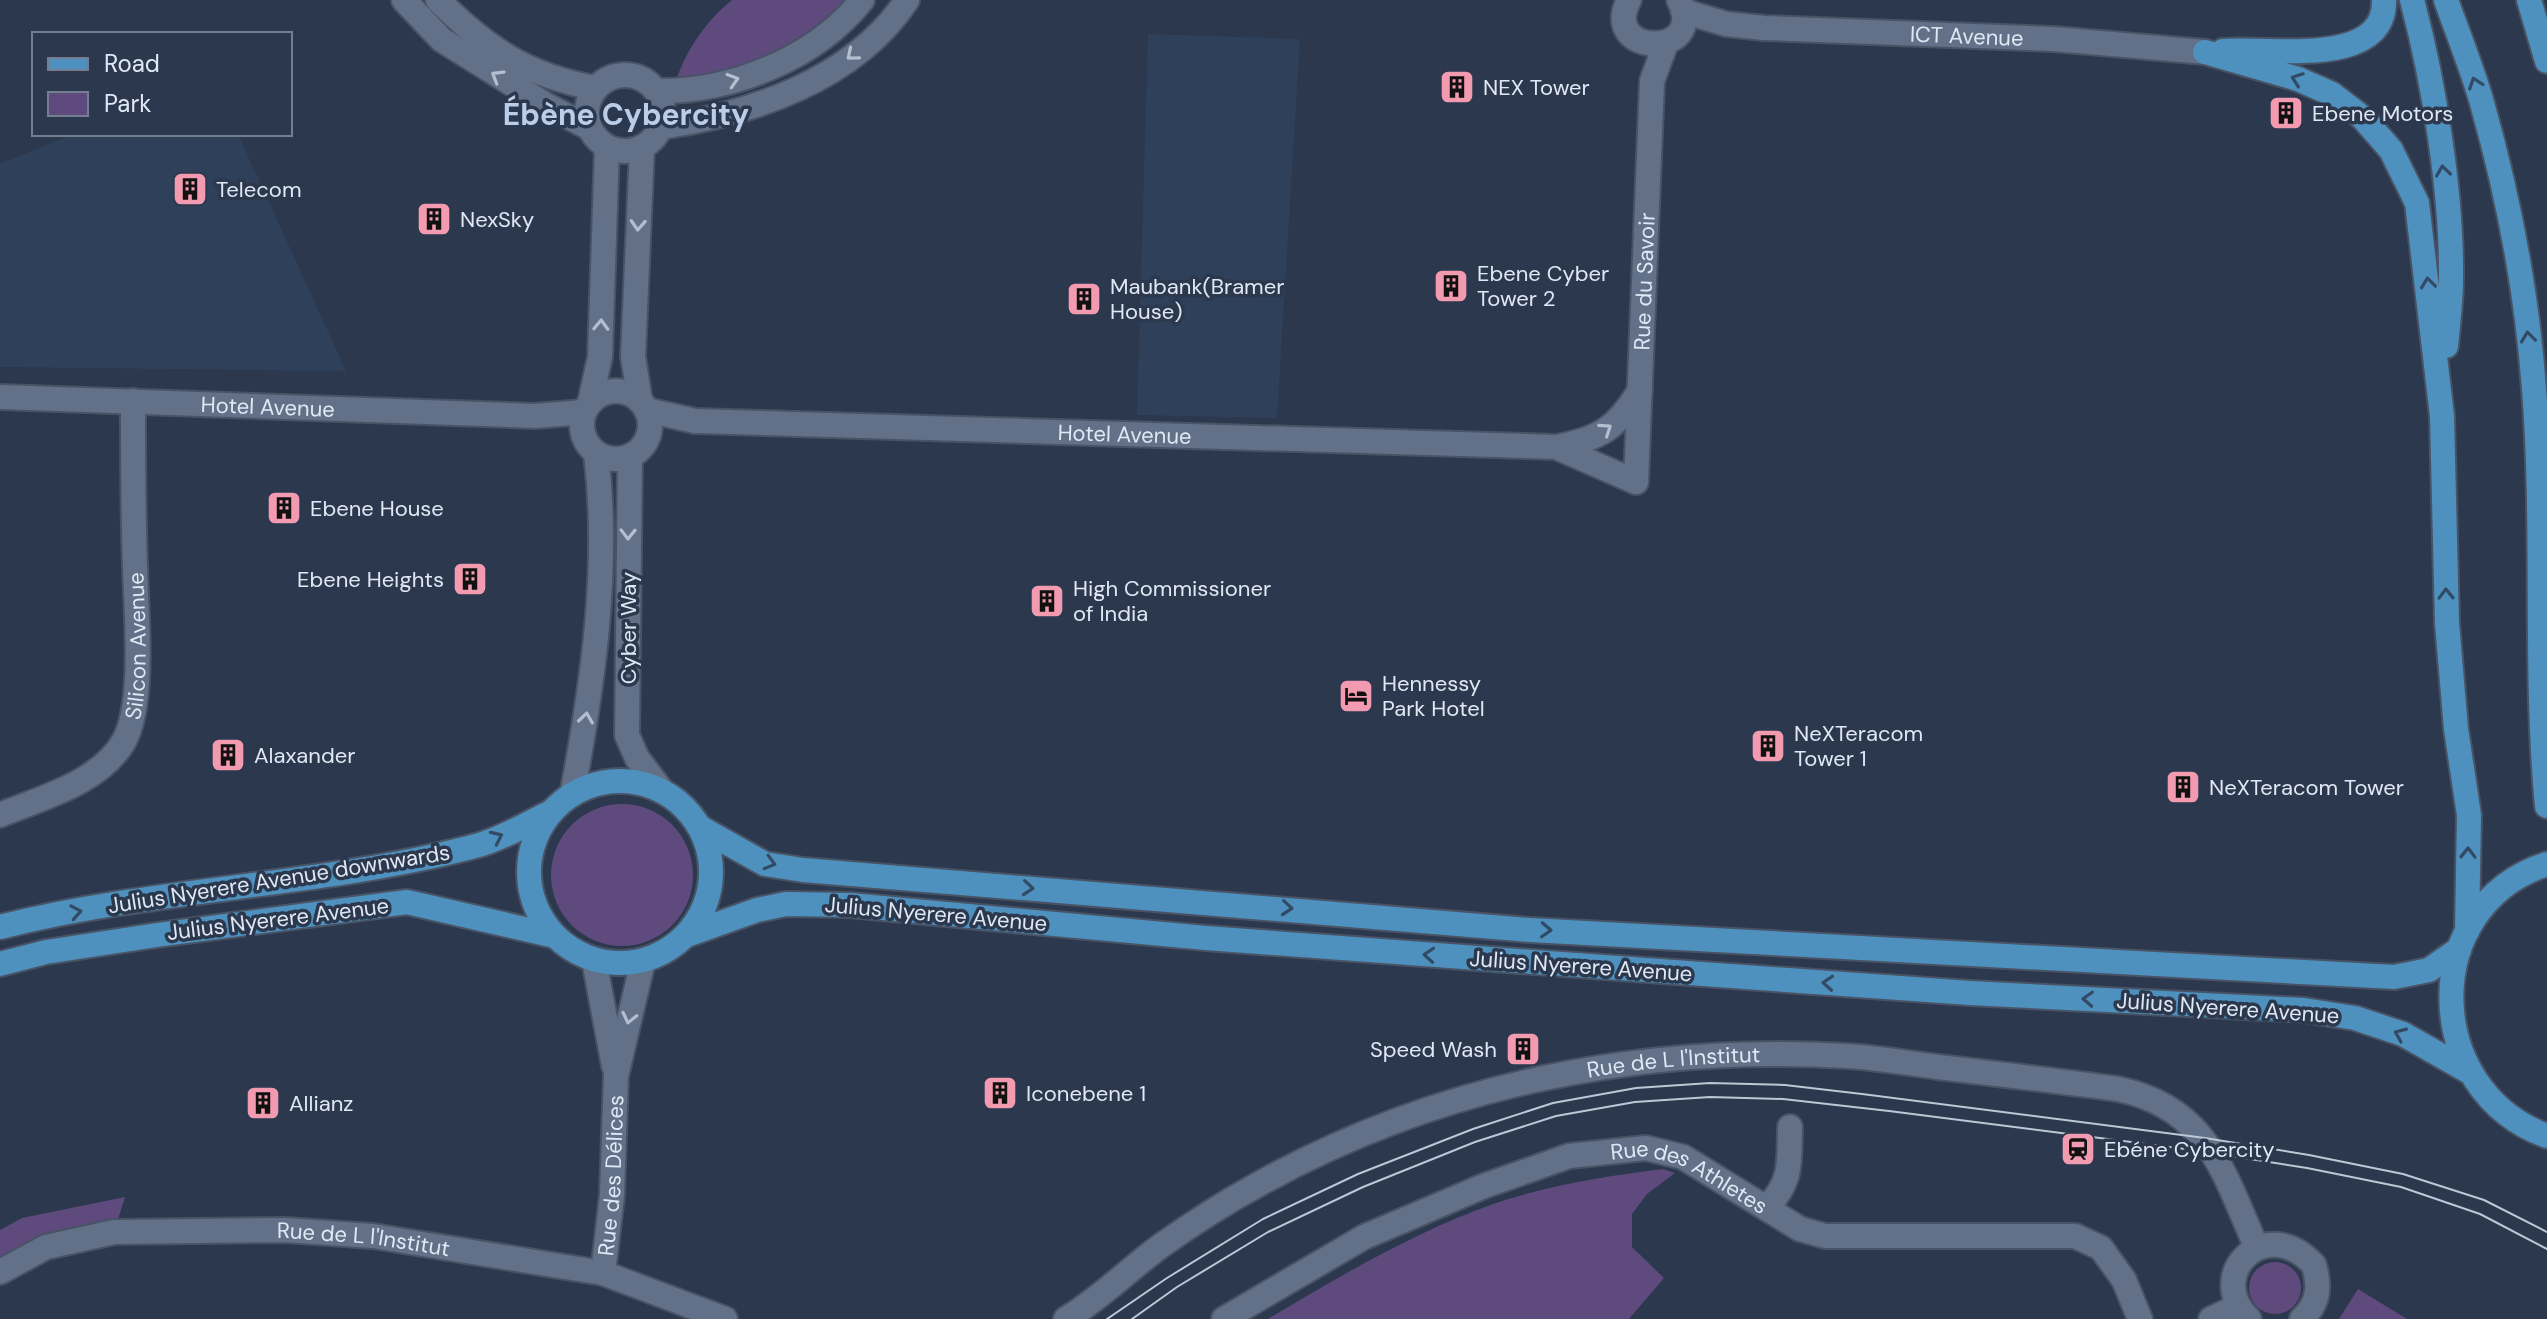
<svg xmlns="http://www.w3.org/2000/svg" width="2547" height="1319" font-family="'DM Sans',sans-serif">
<rect width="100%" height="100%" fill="#2b384d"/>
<g fill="#2f405b">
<polygon points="1148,34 1300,39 1277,418 1137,415"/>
<polygon points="73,134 238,134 346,371 0,367 0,164"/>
</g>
<g fill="#5e4a7d">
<path d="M 732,0 L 845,0 C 819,28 780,56 743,68 C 722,76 697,77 676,81 C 686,50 706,21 732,0 Z"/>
<circle cx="622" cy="875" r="71"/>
<path d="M 1663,1169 L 1675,1173 L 1647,1194 L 1632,1214 L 1632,1247 L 1664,1278 L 1629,1319 L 1268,1319 C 1340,1276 1416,1231 1496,1203 C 1550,1185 1606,1176 1663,1169 Z"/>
<polygon points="125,1197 114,1232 0,1272 0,1230 22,1218"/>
<circle cx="2275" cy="1288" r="26"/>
<polygon points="2358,1289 2407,1319 2339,1319"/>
</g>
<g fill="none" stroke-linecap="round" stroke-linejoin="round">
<g stroke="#485365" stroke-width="28">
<g id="minor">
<polyline points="404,0 442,40 546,105 590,128"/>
<path d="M 438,0 C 487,49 526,75 595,88"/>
<path d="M 1629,0 C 1599,57 1709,59 1679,0"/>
<path id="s1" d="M 1683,11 L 1726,24 L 1764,28 L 2054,39 L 2205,52"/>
<circle cx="625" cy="113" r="38"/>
<path d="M 657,91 C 731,92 815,59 862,0"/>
<path d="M 661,127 C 751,114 854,80 907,0"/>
<circle cx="616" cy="425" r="34"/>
<path id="s2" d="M 0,397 L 535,416 L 584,412"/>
<polyline points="640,401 633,357 642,147"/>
<polyline points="590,402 600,357 607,147"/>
<path id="s3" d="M 646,410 L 695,421 L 1556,447 C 1600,439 1617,428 1640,390"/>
<path id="s4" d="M 1556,447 L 1636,482 L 1652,81 L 1666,43"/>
<polyline points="630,456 627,735 637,758 662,791"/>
<path d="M 572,795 C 593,683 610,567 596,453"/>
<path id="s5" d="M 0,815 C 41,798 100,783 124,741 C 145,703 136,611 135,566 C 133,511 133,456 133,401"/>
<polyline points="594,960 614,1066"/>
<path d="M 1767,1207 C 1793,1181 1789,1161 1790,1127"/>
<path id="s6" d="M 0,1272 L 46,1247 L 114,1232 L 285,1230 L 373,1236 L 603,1273 L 725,1319"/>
<path id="s7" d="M 603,1273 L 612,1195 L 616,1076 L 643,961"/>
<path id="s8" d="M 1066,1319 C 1101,1298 1129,1269 1162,1245 C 1193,1223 1226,1202 1259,1184 C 1439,1084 1643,1044 1848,1056 C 1878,1058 1908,1063 1938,1067 C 1998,1074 2058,1081 2118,1089 C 2209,1108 2223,1173 2257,1248"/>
<path id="s9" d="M 1224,1319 L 1364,1237 L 1484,1186 L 1569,1156 L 1646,1148 L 1683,1157 L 1800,1229 L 1825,1236 L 2075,1236 L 2101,1248 L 2124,1280 L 2140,1319"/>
<polyline points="2211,1319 2238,1306"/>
<path d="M 2249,1319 C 2204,1277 2264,1211 2314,1265 C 2320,1286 2319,1303 2302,1319"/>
</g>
</g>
<g stroke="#485365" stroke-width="28">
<g id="major">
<path d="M 2412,0 C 2434,82 2452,194 2451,279 C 2451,301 2448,324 2446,346"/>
<path d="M 2446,0 C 2458,34 2472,68 2482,103 C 2508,195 2527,293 2534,389 C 2545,528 2534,668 2547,806"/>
<polyline points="2529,0 2547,61"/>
<path d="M 2223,51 C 2269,47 2386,69 2384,0"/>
<polyline points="2205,52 2298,79 2332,94 2363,118 2391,150 2417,203 2442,416 2447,623 2456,729 2469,815 2467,931"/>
<circle cx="620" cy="872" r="91"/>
<polyline points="701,828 765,864 803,870 1530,930 2394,977 2429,970 2459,949"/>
<path d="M 2547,864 C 2417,906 2422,1091 2547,1136"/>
<path d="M 0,927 C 157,887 323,887 479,845 C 504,838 528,823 551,812"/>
<polyline points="687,935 757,910 786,904 850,905 1206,938 1477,958 1970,993 2304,1010 2355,1018 2403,1034 2468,1071"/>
<polyline points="0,964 46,952 157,935 407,902 555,936"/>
</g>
</g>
<use href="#minor" stroke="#627188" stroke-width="24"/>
<use href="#major" stroke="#4e91be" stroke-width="24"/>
<g stroke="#bdc7d5" stroke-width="2">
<polyline points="1107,1319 1167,1278 1263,1219 1358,1174 1473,1129 1553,1103 1636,1088 1710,1083 1785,1085 1862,1094 2205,1138 2309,1155 2403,1174 2484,1200 2547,1232"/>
<polyline points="1132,1319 1177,1287 1268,1232 1363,1187 1475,1142 1556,1116 1635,1102 1710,1097 1783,1099 1889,1111 2193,1150 2307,1168 2401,1187 2480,1214 2547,1249"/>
</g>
</g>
<defs><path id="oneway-chevron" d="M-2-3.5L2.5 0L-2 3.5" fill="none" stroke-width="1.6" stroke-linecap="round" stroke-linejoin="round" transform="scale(2)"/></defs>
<g stroke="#b3becf">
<use href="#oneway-chevron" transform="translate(852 55) rotate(140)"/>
<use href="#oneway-chevron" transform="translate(497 76) rotate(-149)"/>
<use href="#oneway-chevron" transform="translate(733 80) rotate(-17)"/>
<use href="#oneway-chevron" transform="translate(638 225) rotate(93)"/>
<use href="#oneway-chevron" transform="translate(601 325) rotate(-88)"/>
<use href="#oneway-chevron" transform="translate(1606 429) rotate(-34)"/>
<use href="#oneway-chevron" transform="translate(628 534) rotate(91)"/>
<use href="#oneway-chevron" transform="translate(586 718) rotate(-82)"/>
<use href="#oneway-chevron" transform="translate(629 1018) rotate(103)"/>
</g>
<g stroke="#324a64">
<use href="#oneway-chevron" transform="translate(2297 79) rotate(-160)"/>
<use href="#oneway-chevron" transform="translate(2475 83) rotate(-109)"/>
<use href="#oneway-chevron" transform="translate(2443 171) rotate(-98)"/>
<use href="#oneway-chevron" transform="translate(2428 283) rotate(-97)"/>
<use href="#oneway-chevron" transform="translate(2528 337) rotate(-97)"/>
<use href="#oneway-chevron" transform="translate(2446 594) rotate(-91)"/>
<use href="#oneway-chevron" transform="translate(497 837) rotate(-25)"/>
<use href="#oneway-chevron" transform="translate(2468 853) rotate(-89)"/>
<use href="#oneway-chevron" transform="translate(770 863) rotate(16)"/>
<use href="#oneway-chevron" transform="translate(1028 888) rotate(5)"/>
<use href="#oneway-chevron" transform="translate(1287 908) rotate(5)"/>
<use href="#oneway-chevron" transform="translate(76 912) rotate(-10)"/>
<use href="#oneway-chevron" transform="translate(1546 930) rotate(3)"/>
<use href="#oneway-chevron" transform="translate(1429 955) rotate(-176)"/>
<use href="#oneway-chevron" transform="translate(1828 983) rotate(-176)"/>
<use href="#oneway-chevron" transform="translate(2088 999) rotate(-177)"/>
<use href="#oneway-chevron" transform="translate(2400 1034) rotate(-157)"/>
</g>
<defs>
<g id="building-square" transform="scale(1.8)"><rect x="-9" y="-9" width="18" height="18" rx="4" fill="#f29ab0" stroke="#2b384d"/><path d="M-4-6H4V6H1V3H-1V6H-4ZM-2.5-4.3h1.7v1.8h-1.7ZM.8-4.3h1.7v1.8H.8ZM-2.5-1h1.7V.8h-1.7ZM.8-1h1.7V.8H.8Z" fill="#111"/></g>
<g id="hotel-square" transform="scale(1.8)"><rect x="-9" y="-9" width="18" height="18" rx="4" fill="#f29ab0" stroke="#2b384d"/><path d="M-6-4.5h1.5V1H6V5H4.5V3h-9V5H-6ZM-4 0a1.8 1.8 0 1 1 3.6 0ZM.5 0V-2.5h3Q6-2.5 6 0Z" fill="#111"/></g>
<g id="station-square" transform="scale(1.8)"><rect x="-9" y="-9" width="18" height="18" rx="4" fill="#f29ab0" stroke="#2b384d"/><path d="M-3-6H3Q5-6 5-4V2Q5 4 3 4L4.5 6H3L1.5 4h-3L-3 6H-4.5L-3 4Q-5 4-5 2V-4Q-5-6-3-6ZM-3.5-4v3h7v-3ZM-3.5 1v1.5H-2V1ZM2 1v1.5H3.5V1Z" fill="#111"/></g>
</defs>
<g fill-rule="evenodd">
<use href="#building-square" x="1457" y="87"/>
<use href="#building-square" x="2286" y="113"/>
<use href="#building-square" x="190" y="189"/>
<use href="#building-square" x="434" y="219"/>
<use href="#building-square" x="1451" y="286"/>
<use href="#building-square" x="1084" y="299"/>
<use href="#building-square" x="284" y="508"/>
<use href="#building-square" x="470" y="579"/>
<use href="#building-square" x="1047" y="601"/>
<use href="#hotel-square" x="1356" y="696"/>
<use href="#building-square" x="1768" y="746"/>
<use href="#building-square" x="228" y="755"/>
<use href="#building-square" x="2183" y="787"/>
<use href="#building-square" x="1523" y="1049"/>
<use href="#building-square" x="1000" y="1093"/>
<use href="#building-square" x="263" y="1103"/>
<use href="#station-square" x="2078" y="1149"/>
</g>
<g text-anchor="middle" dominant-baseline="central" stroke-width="7" stroke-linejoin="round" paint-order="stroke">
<g font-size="22" fill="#dfe8f5" stroke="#2b384d">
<text stroke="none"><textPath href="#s1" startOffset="286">ICT Avenue</textPath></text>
<text stroke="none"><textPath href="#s4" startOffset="288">Rue du Savoir</textPath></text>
<text stroke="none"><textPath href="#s2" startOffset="268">Hotel Avenue</textPath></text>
<text stroke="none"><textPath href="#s3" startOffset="480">Hotel Avenue</textPath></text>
<text transform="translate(628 628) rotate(-90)">Cyber Way</text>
<text stroke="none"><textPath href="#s5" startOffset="244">Silicon Avenue</textPath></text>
<text transform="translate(279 879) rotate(-9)">Julius Nyerere Avenue downwards</text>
<text transform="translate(936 914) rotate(5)">Julius Nyerere Avenue</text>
<text transform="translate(278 919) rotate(-7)">Julius Nyerere Avenue</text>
<text transform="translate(1581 966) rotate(4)">Julius Nyerere Avenue</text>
<text transform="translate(2228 1008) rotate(4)">Julius Nyerere Avenue</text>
<text stroke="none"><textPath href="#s8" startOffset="672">Rue de L l'Institut</textPath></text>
<text stroke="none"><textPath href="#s7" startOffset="98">Rue des Délices</textPath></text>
<text stroke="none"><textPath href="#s9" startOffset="510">Rue des Athletes</textPath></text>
<text stroke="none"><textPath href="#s6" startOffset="372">Rue de L l'Institut</textPath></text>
</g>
<g font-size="22" fill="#dfe8f5" stroke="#2b384d" text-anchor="start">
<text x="1483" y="87">NEX Tower</text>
<text x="2312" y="113">Ebene Motors</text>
<text x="216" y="189">Telecom</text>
<text x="460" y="219">NexSky</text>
<text x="1477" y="273">Ebene Cyber<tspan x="1477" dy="25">Tower 2</tspan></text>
<text x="1110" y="286">Maubank(Bramer<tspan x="1110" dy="25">House)</tspan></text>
<text x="310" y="508">Ebene House</text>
<text x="444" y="579" text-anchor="end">Ebene Heights</text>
<text x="1073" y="588">High Commissioner<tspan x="1073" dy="25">of India</tspan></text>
<text x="1382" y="683">Hennessy<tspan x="1382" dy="25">Park Hotel</tspan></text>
<text x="1794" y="733">NeXTeracom<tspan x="1794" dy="25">Tower 1</tspan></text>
<text x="254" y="755">Alaxander</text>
<text x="2209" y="787">NeXTeracom Tower</text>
<text x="1497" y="1049" text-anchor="end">Speed Wash</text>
<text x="1026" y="1093">Iconebene 1</text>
<text x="289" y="1103">Allianz</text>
<text x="2104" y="1149">Ebéne Cybercity</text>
</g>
<g font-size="30" font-weight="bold" fill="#bccde7" stroke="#2b384d">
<text x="626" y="114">Ébène Cybercity</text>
</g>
</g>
<rect x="32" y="32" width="260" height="104" fill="#2b384d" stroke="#737e90" stroke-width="2"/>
<rect x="48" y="58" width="40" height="12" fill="#4e91be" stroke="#737e90" stroke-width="2"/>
<text x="104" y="72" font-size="24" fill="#dfe8f5">Road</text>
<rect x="48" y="92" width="40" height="24" fill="#5e4a7d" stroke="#737e90" stroke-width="2"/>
<text x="104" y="112" font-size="24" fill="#dfe8f5">Park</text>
</svg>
